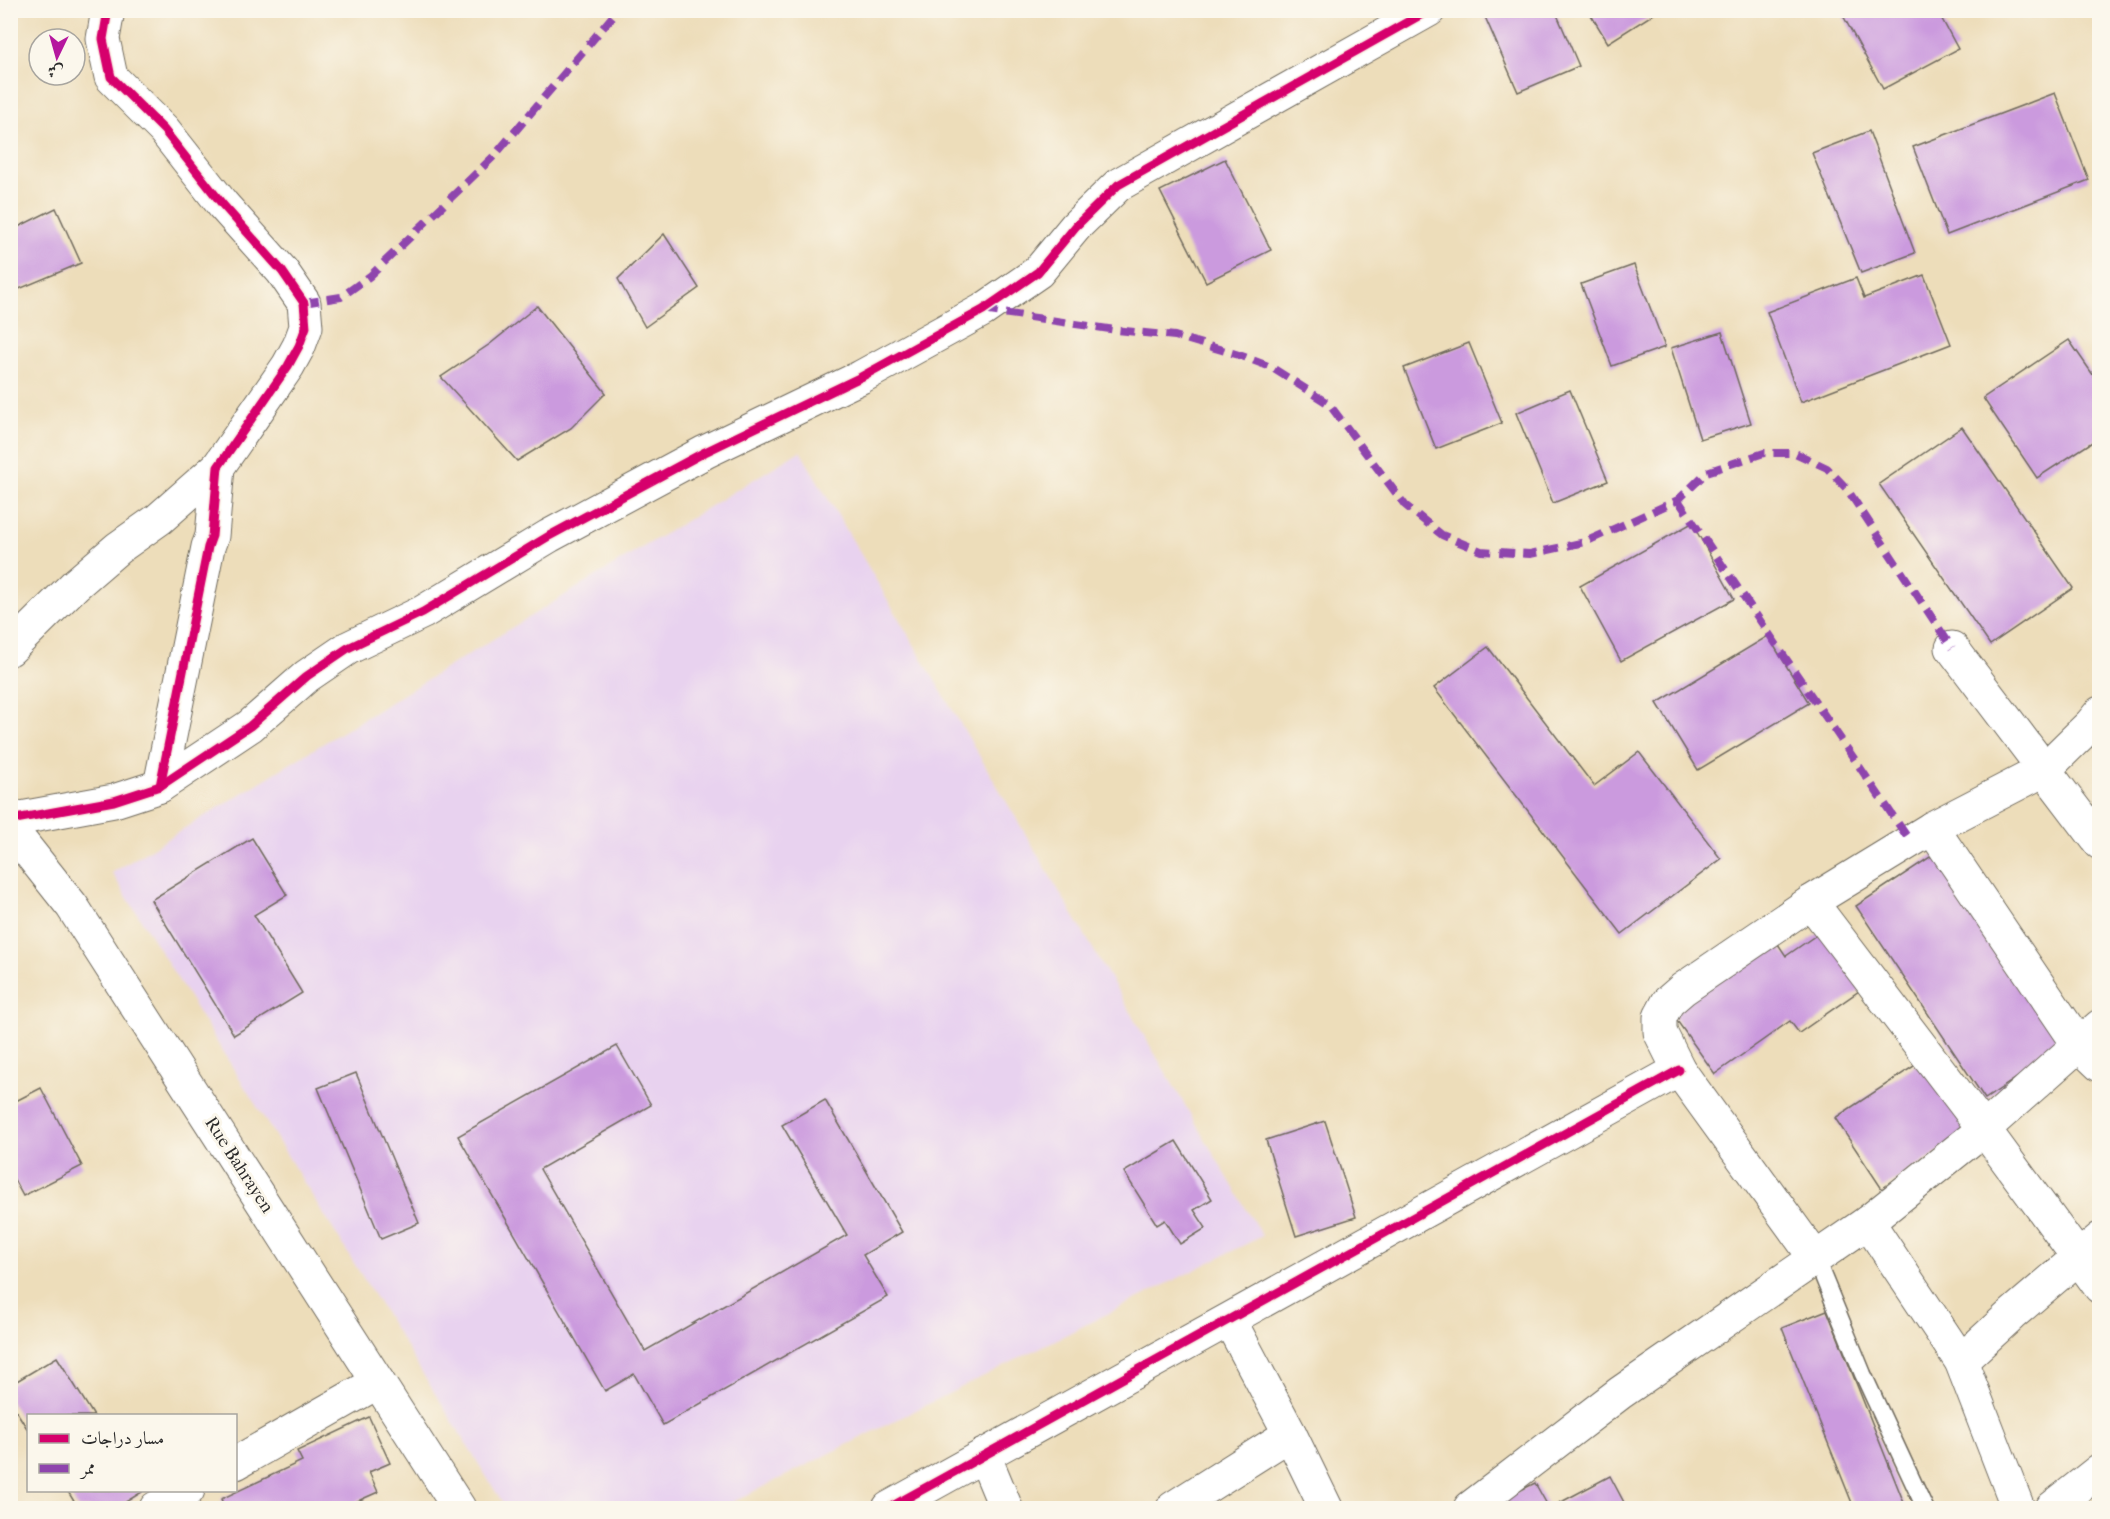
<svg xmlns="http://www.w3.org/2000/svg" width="2110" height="1519" font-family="'IM FELL French Canon',Amiri,serif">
<rect width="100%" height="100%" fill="#fbf7ec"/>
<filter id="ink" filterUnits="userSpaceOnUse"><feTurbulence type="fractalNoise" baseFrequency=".0167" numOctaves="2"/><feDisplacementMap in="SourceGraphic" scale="12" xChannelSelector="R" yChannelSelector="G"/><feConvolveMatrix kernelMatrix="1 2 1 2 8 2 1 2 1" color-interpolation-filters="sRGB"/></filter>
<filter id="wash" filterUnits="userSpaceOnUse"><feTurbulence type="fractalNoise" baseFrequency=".008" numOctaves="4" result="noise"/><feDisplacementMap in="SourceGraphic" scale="24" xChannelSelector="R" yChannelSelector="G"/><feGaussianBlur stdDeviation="1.35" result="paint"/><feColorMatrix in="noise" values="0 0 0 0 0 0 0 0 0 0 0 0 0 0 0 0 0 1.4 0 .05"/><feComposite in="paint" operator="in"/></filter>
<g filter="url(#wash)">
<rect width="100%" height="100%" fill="#edddba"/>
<polygon fill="#e8d2ef" points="800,451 1262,1236 721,1508 506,1508 112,873"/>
<g id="blocks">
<g fill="#cb9ade">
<polygon points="1482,10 1555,10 1579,66 1518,92"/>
<polygon points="1588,10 1660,10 1608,43"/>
<polygon points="1840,10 1937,10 1958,49 1883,89"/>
<polygon points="2055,93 2089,180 1947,235 1913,147"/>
<polygon points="1869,131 1915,253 1861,273 1812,153"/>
<polygon points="1225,159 1271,250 1206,282 1160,191"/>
<polygon points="56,208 81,263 12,292 10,231"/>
<polygon points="664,234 699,288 645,327 618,279"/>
<polygon points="1634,265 1665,347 1612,366 1581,284"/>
<polygon points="1924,275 1951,344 1801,402 1767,312 1856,278 1864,298"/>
<polygon points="537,306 606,393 571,428 517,461 441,377 490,344"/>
<polygon points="1722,332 1751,423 1700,439 1671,348"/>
<polygon points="2069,340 2100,385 2100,437 2037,478 1983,398"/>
<polygon points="1469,343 1502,423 1436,449 1404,368"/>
<polygon points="1570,390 1608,481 1553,503 1516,413"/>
<polygon points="1962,427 2073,588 1990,645 1879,484"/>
<polygon points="1692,523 1734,599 1621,661 1580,586"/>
<polygon points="1768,636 1809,703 1698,770 1657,703"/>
<polygon points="1488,647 1594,786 1639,752 1721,859 1622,934 1434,688"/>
<polygon points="252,838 287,895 254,915 302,993 234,1035 151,900"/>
<polygon points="1936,853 2066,1045 1985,1099 1856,906"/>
<polygon points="1825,929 1866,986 1799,1033 1790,1021 1715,1074 1670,1011 1774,938 1786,956"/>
<polygon points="617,1046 651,1105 540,1169 645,1351 847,1235 782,1125 825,1100 902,1232 863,1255 888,1297 663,1425 634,1374 605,1391 458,1136"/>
<polygon points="1923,1060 1970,1131 1882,1189 1835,1118"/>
<polygon points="356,1073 419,1223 381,1239 318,1088"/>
<polygon points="41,1088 82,1166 23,1196 10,1172 10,1104"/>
<polygon points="1325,1121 1356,1217 1296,1236 1266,1140"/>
<polygon points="1176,1141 1212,1199 1194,1210 1206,1228 1180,1244 1165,1220 1157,1225 1124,1172"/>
<polygon points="1827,1310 1906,1508 1854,1508 1782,1328"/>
<polygon points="57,1357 94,1416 28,1416 28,1430 10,1401 10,1385"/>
<polygon points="369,1417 390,1463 369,1472 378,1492 342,1508 225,1508 221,1499 302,1461 297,1451"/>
<polygon points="1610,1476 1627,1508 1550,1508"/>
<polygon points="1535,1483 1549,1508 1486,1508"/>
<polygon points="67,1490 141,1490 142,1492 116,1508 78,1508"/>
</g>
</g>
</g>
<g filter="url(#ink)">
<use href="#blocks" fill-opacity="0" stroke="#6f695d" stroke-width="1.5"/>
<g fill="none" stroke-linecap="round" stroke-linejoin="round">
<g stroke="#6f695d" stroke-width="19">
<polyline id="lane" points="1816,1259 1863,1374 1925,1508"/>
</g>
<g stroke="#6f695d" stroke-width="35">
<g id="street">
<polyline points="108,10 103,39 111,77 164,130 223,205 282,271 304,303 306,327 299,346 288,366 218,467 212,536 208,547 160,786"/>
<polyline points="1952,648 2100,843"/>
<polyline points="10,649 75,585 118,548 159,519 218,467"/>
<polyline points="10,820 114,801 160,786 250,726 307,676 348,648 423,612 549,536 705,452 861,377 983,310 1038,272 1076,226 1118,185 1429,10"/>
<polyline points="1932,828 2079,1045 2100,1065"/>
<polyline points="1811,902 1984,1129 2100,1287"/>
<polyline points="1868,1222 1961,1361 2018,1508"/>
<polyline points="1816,1259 1679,1070 1660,1032 1660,1017 1668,1002 1683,989 1811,902 1932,828 2044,770 2091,724 2100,713"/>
<polyline points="1230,1321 1290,1434 1326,1508"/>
<polyline points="1961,1361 2011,1315 2100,1239"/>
<polyline points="984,1455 1006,1508"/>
<polyline points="236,1463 378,1382"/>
<polyline points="156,1508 188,1490"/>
<polyline points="889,1508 1679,1070"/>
<polyline points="1173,1508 1290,1434"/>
<polyline points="1470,1508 1620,1393 1868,1222 1984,1129 2100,1026"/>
<polyline points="2052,1508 2100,1470"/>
</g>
</g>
<g stroke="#6f695d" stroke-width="35">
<polyline id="secondary" points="10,828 72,906 459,1508"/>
</g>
<use href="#lane" stroke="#fff" stroke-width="16"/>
<use href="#street" stroke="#fff" stroke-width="33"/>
<use href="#secondary" stroke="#fff" stroke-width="33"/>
<g stroke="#8e44ad" stroke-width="8" stroke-dasharray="15 8" stroke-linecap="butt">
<polyline points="304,303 341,297 370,276 495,155 618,10"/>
<polyline points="983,310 1116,330 1175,336 1239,355 1271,367 1329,404 1405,505 1442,535 1481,551 1530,554 1585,542 1678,500 1707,472 1764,453 1795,453 1827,468 1847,489 1952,648"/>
<polyline points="1678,500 1910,841"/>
</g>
<g stroke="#fbf7ec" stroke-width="13">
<g id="cycleway">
<polyline points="108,10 103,39 111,77 164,130 223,205 282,271 304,303 306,327 299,346 288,366 218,467 212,536 208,547 160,786"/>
<polyline points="10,820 114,801 160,786 250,726 307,676 348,648 423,612 549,536 705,452 861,377 983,310 1038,272 1076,226 1118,185 1429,10"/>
<polyline points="889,1508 1679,1070"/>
</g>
</g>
<use href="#cycleway" stroke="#d6006c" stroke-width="9"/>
</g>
</g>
<g text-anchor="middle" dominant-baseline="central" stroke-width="6" stroke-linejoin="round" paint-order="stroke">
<g font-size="18" fill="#2b2b2b" stroke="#fbf7ec">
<text transform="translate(239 1165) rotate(57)">Rue Bahrayen</text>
</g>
</g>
<rect width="2110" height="1519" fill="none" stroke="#fbf7ec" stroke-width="36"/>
<rect x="27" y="1414" width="210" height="78" fill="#fbf7ec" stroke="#a8a59f" stroke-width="1.5"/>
<rect x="39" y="1434" width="30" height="9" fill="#d6006c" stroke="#a8a59f" stroke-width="1.5"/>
<text x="81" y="1444" font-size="18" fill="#2b2b2b">مسار دراجات</text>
<rect x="39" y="1464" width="30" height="9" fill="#8e44ad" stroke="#a8a59f" stroke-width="1.5"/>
<text x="81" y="1474" font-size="18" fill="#2b2b2b">ممر</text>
<g transform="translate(57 57) rotate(185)"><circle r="28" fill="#fbf7ec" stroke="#a8a59f" stroke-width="1.5"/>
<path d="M0-4.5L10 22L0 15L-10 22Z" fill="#b5179e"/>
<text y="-9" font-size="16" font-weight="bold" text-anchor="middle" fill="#2b2b2b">ش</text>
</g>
</svg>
